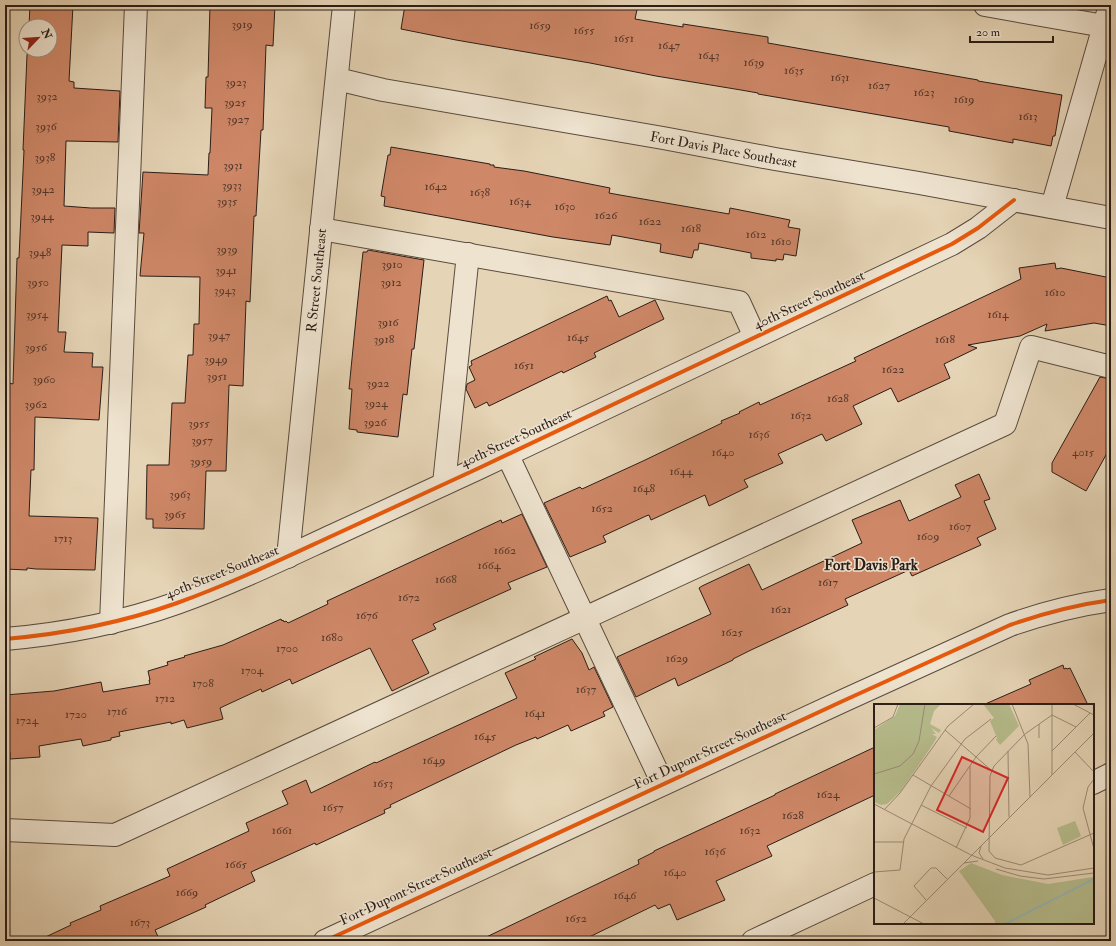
<svg xmlns="http://www.w3.org/2000/svg" width="1116" height="946" font-family="'IM FELL Double Pica',serif">
<rect width="100%" height="100%" fill="#e5d4b5"/>
<filter id="stains"><feTurbulence type="fractalNoise" baseFrequency=".005" numOctaves="4"/><feColorMatrix values="0 0 0 0 .2 0 0 0 0 .09 0 0 0 0 .02 0 0 0 .5 -.17"/></filter>
<radialGradient id="worn" r=".72"><stop offset=".6" stop-color="#630" stop-opacity="0"/><stop offset="1" stop-color="#630" stop-opacity=".3"/></radialGradient>
<g fill="#ce8767" stroke="#2b1d17">
<polygon points="30,5 73,5 69,81 74,82 74,88 120,91 118,142 66,141 64,206 91,208 115,208 114,233 88,232 88,246 62,245 58,332 66,332 64,352 93,353 92,367 103,367 99,420 35,417 34,470 31,470 29,516 98,518 95,570 36,569 27,568 27,570 5,569 5,424 9,383 13,384 17,258 19,258 24,150 23,150 27,55 28,50 50,50 50,26 29,26"/>
<polygon points="210,5 275,5 273,46 266,45 263,130 261,130 256,216 254,216 250,302 246,301 243,386 229,385 226,471 206,471 204,529 153,528 153,519 146,519 147,465 169,465 172,403 185,403 188,355 193,355 194,324 199,324 200,277 140,276 144,233 139,233 143,172 208,175 209,153 210,153 212,108 205,108 206,77 208,77"/>
<polygon points="405,5 638,5 635,19 683,27 683,24 768,37 768,43 978,80 978,81 1062,95 1055,136 1053,136 1051,146 1013,139 1013,143 949,131 949,127 758,94 758,93 741,90 656,76 590,63 456,40 401,29"/>
<polygon points="391,147 490,164 490,165 494,165 494,167 524,171 610,188 609,193 620,195 729,214 730,208 790,220 788,227 800,229 796,256 784,254 783,260 776,259 776,261 751,258 751,253 699,243 698,250 694,250 692,258 660,252 661,244 612,235 610,245 553,237 384,206 385,197 381,196 388,155 390,155"/>
<polygon points="368,250 424,260 414,349 412,349 407,395 403,394 398,437 357,432 357,430 349,429 352,389 349,389 357,308 363,252 367,252"/>
<polygon points="1055,263 1056,269 1061,268 1111,278 1111,326 1094,323 1045,331 1047,324 1020,336 968,345 977,348 944,364 950,378 898,402 891,388 853,406 862,424 826,441 822,434 778,454 783,463 744,480 748,487 709,506 705,495 651,520 649,515 646,516 603,536 606,542 570,557 544,503 580,487 582,489 643,461 722,423 721,421 740,413 739,412 759,402 760,405 856,361 854,358 1021,279 1019,268"/>
<polygon points="607,296 609,301 611,300 619,317 655,300 664,319 594,353 596,357 563,373 562,371 489,406 487,402 475,408 466,389 467,384 475,380 469,367 472,365 471,361"/>
<polygon points="1100,377 1111,379 1111,446 1086,491 1052,472 1052,463"/>
<polygon points="979,474 990,499 984,501 996,529 977,538 981,545 912,576 909,570 845,599 848,605 751,650 733,659 733,660 678,686 675,678 636,697 617,657 711,614 699,588 702,586 749,564 762,590 862,543 852,520 900,500 909,521 961,497 955,485"/>
<polygon points="522,514 547,567 508,583 511,589 433,624 436,629 412,640 429,673 392,691 370,648 292,684 290,679 262,692 261,689 220,708 223,719 187,728 184,720 171,724 171,722 119,732 120,736 111,738 111,740 83,746 81,739 39,746 40,757 10,759 10,752 5,752 5,695 54,691 101,682 103,692 150,684 149,680 150,680 148,671 168,665 167,662 185,657 184,656 223,645 281,619 282,621 283,620 284,622 286,621 288,623 328,604 327,601 501,520 502,523"/>
<polygon points="572,639 582,653 589,670 594,667 613,707 603,712 605,716 571,731 568,725 537,739 536,737 516,745 390,805 391,807 384,810 385,813 316,845 315,843 251,872 255,881 205,905 206,907 155,930 160,941 37,941 71,925 70,923 101,910 100,906 170,876 167,869 249,831 246,823 288,804 282,791 306,780 311,793 375,762 376,763 517,698 505,673 536,659 534,657"/>
<polygon points="1063,665 1064,669 1066,668 1067,669 1070,668 1088,705 983,705 1031,684 1029,680"/>
<polygon points="875,747 875,795 767,846 772,856 716,881 725,900 677,920 670,904 658,909 655,905 581,941 478,941 639,864 638,860 654,852 654,851 775,795 775,794"/>
</g>
<g fill="none" stroke-linecap="round" stroke-linejoin="round">
<g stroke="#5a4b3e" stroke-width="24">
<g id="minor">
<polyline points="985,5 1104,26"/>
<path id="s1" d="M 337,79 L 383,90 L 663,138 L 775,159 L 919,183 L 1111,218"/>
<polyline points="1052,207 1110,5"/>
<polyline points="321,229 739,302 755,337"/>
<polyline points="507,454 663,784"/>
<polyline points="444,484 468,254"/>
<path id="s2" d="M 288,557 L 344,5"/>
<polyline points="111,623 136,5"/>
<path d="M 5,639 C 64,634 121,623 177,603 C 230,584 282,559 334,535 C 382,513 431,490 479,468 C 637,393 794,319 952,244 L 978,228 L 1014,200"/>
<polyline points="1093,783 1111,774"/>
<polyline points="5,830 115,835 1005,424 1031,347 1111,367"/>
<path d="M 325,941 L 845,700 L 1010,625 C 1044,613 1075,605 1111,600"/>
<polyline points="753,941 875,884"/>
</g>
</g>
<use href="#minor" stroke="#eee3cf" stroke-width="22"/>
<g stroke="#eee3cf" stroke-width="6">
<g id="cycleway">
<path d="M 5,639 C 64,634 121,623 177,603 C 230,584 282,559 334,535 C 382,513 431,490 479,468 C 637,393 794,319 952,244 L 978,228 L 1014,200"/>
<path d="M 325,941 L 845,700 L 1010,625 C 1044,613 1075,605 1111,600"/>
</g>
</g>
<use href="#cycleway" stroke="#e8590c" stroke-width="4"/>
</g>
<g text-anchor="middle" dominant-baseline="central" stroke-width="3" stroke-linejoin="round" paint-order="stroke">
<g font-size="12" fill="#54382b">
<text x="242" y="24">3919</text>
<text x="540" y="25">1659</text>
<text x="584" y="30">1655</text>
<text x="624" y="38">1651</text>
<text x="669" y="45">1647</text>
<text x="709" y="55">1643</text>
<text x="754" y="62">1639</text>
<text x="794" y="70">1635</text>
<text x="840" y="77">1631</text>
<text x="236" y="82">3923</text>
<text x="879" y="85">1627</text>
<text x="924" y="92">1623</text>
<text x="47" y="96">3932</text>
<text x="964" y="99">1619</text>
<text x="235" y="102">3925</text>
<text x="1028" y="116">1613</text>
<text x="238" y="119">3927</text>
<text x="46" y="126">3936</text>
<text x="45" y="157">3938</text>
<text x="233" y="165">3931</text>
<text x="232" y="185">3933</text>
<text x="436" y="186">1642</text>
<text x="43" y="189">3942</text>
<text x="480" y="192">1638</text>
<text x="227" y="201">3935</text>
<text x="520" y="201">1634</text>
<text x="565" y="206">1630</text>
<text x="606" y="215">1626</text>
<text x="42" y="216">3944</text>
<text x="650" y="221">1622</text>
<text x="691" y="228">1618</text>
<text x="756" y="234">1612</text>
<text x="781" y="241">1610</text>
<text x="227" y="249">3939</text>
<text x="40" y="252">3948</text>
<text x="392" y="264">3910</text>
<text x="226" y="270">3941</text>
<text x="38" y="282">3950</text>
<text x="391" y="282">3912</text>
<text x="225" y="290">3943</text>
<text x="1055" y="292">1610</text>
<text x="37" y="314">3954</text>
<text x="998" y="314">1614</text>
<text x="388" y="322">3916</text>
<text x="219" y="335">3947</text>
<text x="578" y="337">1645</text>
<text x="384" y="339">3918</text>
<text x="945" y="339">1618</text>
<text x="36" y="347">3956</text>
<text x="216" y="359">3949</text>
<text x="524" y="365">1651</text>
<text x="893" y="369">1622</text>
<text x="217" y="376">3951</text>
<text x="44" y="379">3960</text>
<text x="378" y="383">3922</text>
<text x="838" y="398">1628</text>
<text x="376" y="403">3924</text>
<text x="36" y="404">3962</text>
<text x="801" y="415">1632</text>
<text x="375" y="422">3926</text>
<text x="199" y="423">3955</text>
<text x="759" y="434">1636</text>
<text x="202" y="440">3957</text>
<text x="723" y="452">1640</text>
<text x="1083" y="452">4015</text>
<text x="201" y="461">3959</text>
<text x="681" y="471">1644</text>
<text x="644" y="488">1648</text>
<text x="180" y="494">3963</text>
<text x="602" y="508">1652</text>
<text x="175" y="514">3965</text>
<text x="960" y="526">1607</text>
<text x="928" y="536">1609</text>
<text x="63" y="538">1713</text>
<text x="505" y="550">1662</text>
<text x="489" y="565">1664</text>
<text x="446" y="579">1668</text>
<text x="828" y="582">1617</text>
<text x="409" y="597">1672</text>
<text x="781" y="609">1621</text>
<text x="367" y="615">1676</text>
<text x="732" y="632">1625</text>
<text x="332" y="637">1680</text>
<text x="287" y="648">1700</text>
<text x="677" y="658">1629</text>
<text x="252" y="670">1704</text>
<text x="203" y="683">1708</text>
<text x="586" y="689">1637</text>
<text x="165" y="698">1712</text>
<text x="117" y="711">1716</text>
<text x="535" y="713">1641</text>
<text x="76" y="714">1720</text>
<text x="27" y="720">1724</text>
<text x="485" y="736">1645</text>
<text x="434" y="760">1649</text>
<text x="383" y="783">1653</text>
<text x="828" y="794">1624</text>
<text x="333" y="807">1657</text>
<text x="793" y="815">1628</text>
<text x="282" y="830">1661</text>
<text x="750" y="830">1632</text>
<text x="715" y="851">1636</text>
<text x="236" y="864">1665</text>
<text x="675" y="872">1640</text>
<text x="187" y="892">1669</text>
<text x="625" y="895">1646</text>
<text x="576" y="918">1652</text>
<text x="140" y="922">1673</text>
</g>
<g font-size="14" fill="#2b1d17" stroke="#eee3cf">
<text stroke="none"><textPath href="#s1" startOffset="393">Fort Davis Place Southeast</textPath></text>
<text stroke="none"><textPath href="#s2" startOffset="278">R Street Southeast</textPath></text>
<text transform="translate(809 300) rotate(-25)">40th Street Southeast</text>
<text transform="translate(516 438) rotate(-25)">40th Street Southeast</text>
<text transform="translate(222 572) rotate(-22)">40th Street Southeast</text>
<text transform="translate(710 750) rotate(-25)">Fort Dupont Street Southeast</text>
<text transform="translate(416 886) rotate(-25)">Fort Dupont Street Southeast</text>
</g>
<g font-size="15" font-weight="bold" fill="#2b1d17" stroke="#eee3cf">
<text x="871" y="565">Fort Davis Park</text>
</g>
</g>
<g transform="translate(874 704)">
<rect width="220" height="220" fill="#e5d4b5"/>
<path d="M 26,0 L 67,0 L 60,7 L 56,20 L 67,26 L 65,29 L 57,24 L 62,30 L 58,30 L 63,33 L 59,40 L 27,87 L 13,100 L 7,101 L 0,98 L 0,26 L 21,12 ZM 109,0 L 135,0 L 145,22 L 126,41 L 122,36 L 123,34 L 116,17 L 120,14 ZM 201,117 L 207,132 L 189,141 L 183,124 ZM 97,159 L 128,171 L 174,180 L 219,173 L 220,220 L 121,220 L 121,217 L 85,167 Z" fill="#b6bc8c"/>
<path fill="none" stroke="#98b7b6" stroke-width="2" d="M 131,220 L 220,175"/>
<path fill="none" stroke="#9b8b76" stroke-width="1" d="M 138,0 L 154,40 L 156,93M 178,0 L 178,71M 199,0 L 220,11M 165,20 L 165,34M 202,23 L 178,11 L 151,30 L 120,62 L 116,72 L 115,147 L 121,154 L 147,161 L 220,129M 0,24 L 19,13 L 24,0M 71,26 L 117,66M 134,47 L 135,113M 178,47 L 216,9M 201,48 L 220,68M 0,70 L 26,62 L 39,50 L 45,37 L 51,0M 39,71 L 97,105M 220,75 L 214,83 L 209,104 L 220,145M 75,92 L 102,53 L 122,32M 0,100 L 97,151 L 131,164 L 174,171 L 220,164M 47,101 L 93,124M 10,106 L 26,89 L 74,22 L 100,0M 0,138 L 29,138M 107,142 L 105,149 L 109,155M 82,144 L 96,114 L 96,62M 90,159 L 104,157M 122,165 L 146,172 L 170,175 L 220,169M 0,168 L 26,166 L 30,135 L 57,82 L 91,35 L 117,15M 0,194 L 50,220M 52,196 L 40,182 L 57,164 L 62,164 L 73,175M 29,220 L 220,29"/>
<path fill="#d62828" fill-opacity="0.15" stroke="#d62828" stroke-width="2" d="M 88,53 L 134,74 L 109,128 L 63,106 Z"/>
<rect width="220" height="220" fill="none" stroke="#2b1d17" stroke-width="2"/>
</g>
<rect width="1116" height="946" fill="none" stroke="#e5d4b5" stroke-width="20"/>
<rect x="6" y="6" width="1104" height="934" fill="none" stroke="#2b1d17" stroke-width="2"/>
<rect x="10" y="10" width="1096" height="926" fill="none" stroke="#2b1d17"/>
<g transform="translate(38 38) rotate(65)"><circle r="19" fill="#eee3cf" stroke="#a09485"/>
<path d="M0-3L7 15L0 10L-7 15Z" fill="#8f2418"/>
<text y="-6" font-size="11" font-weight="bold" text-anchor="middle" fill="#2b1d17">N</text>
</g>
<path d="M970 36v6h83v-6" fill="none" stroke="#2b1d17" stroke-width="2"/>
<text x="976" y="36" font-size="12" fill="#2b1d17" stroke="#eee3cf" stroke-width="3" paint-order="stroke">20 m</text>
<rect width="100%" height="100%" filter="url(#stains)"/>
<rect width="100%" height="100%" fill="url(#worn)"/>
</svg>
